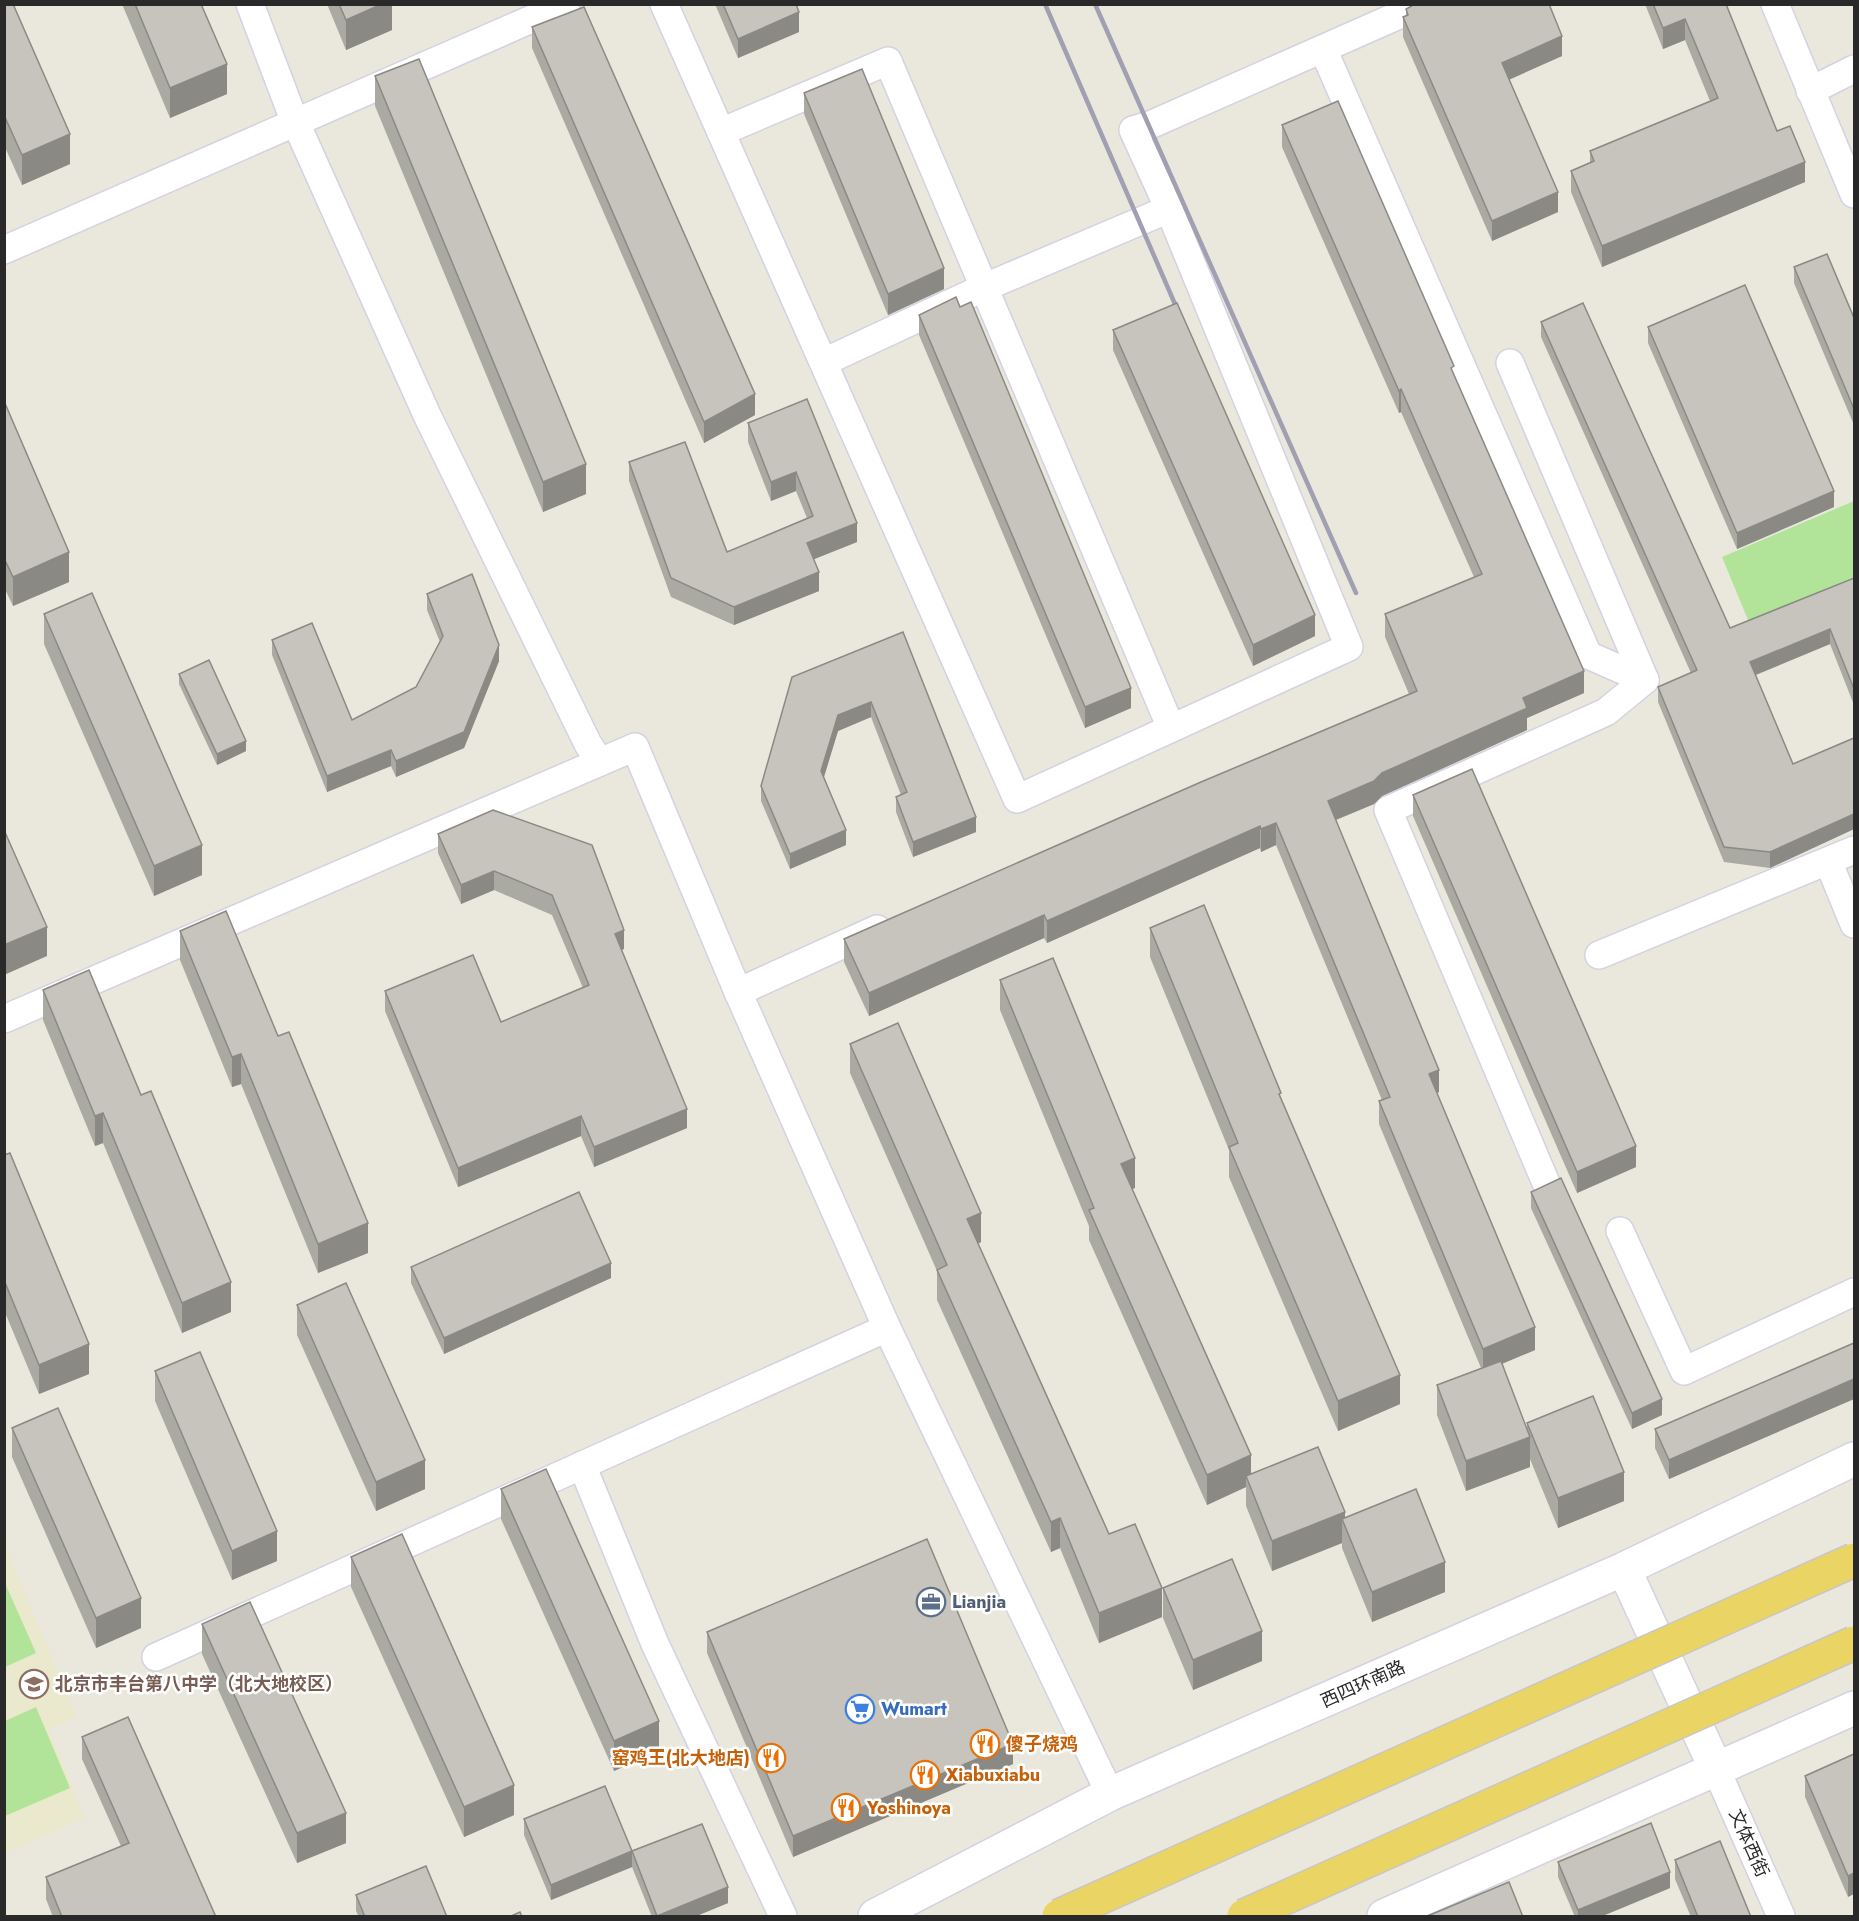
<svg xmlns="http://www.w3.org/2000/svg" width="1859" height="1921" font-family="Jost,'Noto Sans SC',sans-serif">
<rect width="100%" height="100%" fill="#eae8dc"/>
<polygon fill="#ebe9cd" points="4,1542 77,1717 49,1730 85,1818 5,1853"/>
<g fill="#b1e399">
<polygon points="1854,501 1854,589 1753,632 1722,557"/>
<polygon points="5,1583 36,1653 5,1667 4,1667"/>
<polygon points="36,1707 70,1788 5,1816 5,1721"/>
</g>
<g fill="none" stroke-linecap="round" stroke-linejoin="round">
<g stroke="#d3d2e1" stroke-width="30">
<g id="minor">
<polyline points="250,4 291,112 427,415 588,744 600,762"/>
<polyline points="664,4 1017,799 1349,647 1169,209 1133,130 1150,125 1424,4"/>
<polyline points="1775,4 1854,194"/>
<polyline points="1323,49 1588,655 1645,680 1606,712 1388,810 1546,1183"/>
<polyline points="1810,91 1854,69"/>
<polyline points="721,132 888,61 1171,728"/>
<polyline points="4,250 566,4"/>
<polyline points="824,362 983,288 1169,209"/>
<polyline points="1510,363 1645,680"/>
<polyline points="1828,861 1854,924"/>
<polyline points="1599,955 1854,850"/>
<polyline points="738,992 887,1328 1110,1794"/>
<polyline points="4,1019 635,747 738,992 877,929"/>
<polyline points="1620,1231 1684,1371 1854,1292"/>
<polyline points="582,1465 655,1644 783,1916"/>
<polyline points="156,1657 887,1328"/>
<polyline points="1716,1769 1781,1916"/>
</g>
</g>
<g stroke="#d3d2e1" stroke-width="36">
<g id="tertiary">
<polyline points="1624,1569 1716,1769"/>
<polyline points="875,1916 1110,1794 1624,1569 1854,1459"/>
<polyline points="1384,1916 1854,1708"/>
</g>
</g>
<use href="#minor" stroke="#fff" stroke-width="27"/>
<use href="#tertiary" stroke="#fff" stroke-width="33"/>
<g stroke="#a19fb2" stroke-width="4.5">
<polyline points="1045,4 1181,318"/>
<polyline points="1095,4 1356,593"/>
</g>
<g stroke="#c7c7c7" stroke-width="36" stroke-linecap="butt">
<g id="trunk-bridge">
<polyline points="1059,1916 1854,1560"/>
<polyline points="1244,1916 1854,1643"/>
</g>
</g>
<use href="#trunk-bridge" stroke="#ead464" stroke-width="33"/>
</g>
<g fill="#aaa9a2">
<polygon points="4,4 70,164 22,185 4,145"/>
<polygon points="122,4 201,4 227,94 170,118"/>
<polygon points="327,4 392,4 392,30 346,50"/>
<polygon points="715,4 796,4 799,32 738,58"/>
<polygon points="1645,4 1726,4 1777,131 1805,182 1602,267 1571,192 1571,171 1590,163 1590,151 1710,101 1685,40 1663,49"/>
<polygon points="1406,9 1562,56 1509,79 1558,212 1492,241 1403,37 1403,17 1406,16"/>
<polygon points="532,27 755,415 704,443 532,48"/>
<polygon points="375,76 586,494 543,512 375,106"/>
<polygon points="804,93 944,289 888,315 804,114"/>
<polygon points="1282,125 1454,375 1584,693 1527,718 1527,730 1382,796 1374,804 1336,820 1439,1092 1437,1093 1535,1350 1502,1363 1527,1431 1527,1423 1624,1501 1558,1528 1530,1459 1530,1467 1466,1491 1437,1415 1437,1385 1481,1368 1379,1124 1379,1101 1382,1100 1276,845 1261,852 1260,848 1047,943 1044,938 869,1016 844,962 844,939 1409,694 1385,637 1385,614 1474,577 1401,412 1399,413 1282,147"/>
<polygon points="1794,267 1854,318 1854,425 1794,283"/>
<polygon points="919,315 1131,708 1085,728 919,335"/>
<polygon points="1541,322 1730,628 1854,578 1854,705 1830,644 1756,675 1793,764 1854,738 1854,829 1770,868 1724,862 1658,702 1658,687 1691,673 1541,337"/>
<polygon points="1648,327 1834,507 1737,549 1648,343"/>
<polygon points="1113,330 1315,636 1253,666 1113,350"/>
<polygon points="807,399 857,542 814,559 819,591 734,625 671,597 629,481 629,462 727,552 807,518 796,491 771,501 748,442 748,423"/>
<polygon points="4,401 69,582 13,606 4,587"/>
<polygon points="427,594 499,661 464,748 396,777 391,766 327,792 272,655 272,640 352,720 416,687 440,642 427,610"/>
<polygon points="44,614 202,875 154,896 44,644"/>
<polygon points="903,632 976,832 913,857 896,812 896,797 901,795 871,717 838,731 823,778 846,845 790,869 761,801 761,786"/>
<polygon points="179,674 246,751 217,765 179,684"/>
<polygon points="1413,795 1636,1167 1577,1193 1413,816"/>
<polygon points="493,810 624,949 621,950 687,1128 594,1167 581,1136 458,1187 385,1011 385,991 501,1022 583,988 552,915 494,890 461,904 438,853 438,834"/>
<polygon points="1150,928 1400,1404 1338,1431 1229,1177 1229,1150 1150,957"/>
<polygon points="180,931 278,1036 368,1253 318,1273 241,1084 232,1087 180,960"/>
<polygon points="1000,980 1135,1188 1132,1189 1251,1474 1345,1518 1445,1592 1372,1622 1342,1548 1342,1543 1272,1571 1246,1506 1246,1487 1207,1505 1089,1240 1089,1226 1000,1010"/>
<polygon points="43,990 231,1312 182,1333 103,1143 95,1146 43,1020"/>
<polygon points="850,1044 981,1242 978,1244 1109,1534 1162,1617 1099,1643 1060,1548 1051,1552 937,1300 937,1271 850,1073"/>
<polygon points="4,1155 89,1374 39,1394 4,1310"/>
<polygon points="1531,1192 1662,1415 1632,1429 1531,1208"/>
<polygon points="411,1267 611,1278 444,1354 411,1283"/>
<polygon points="297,1305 425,1489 376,1511 297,1335"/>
<polygon points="1854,1343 1854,1399 1669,1479 1655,1448 1655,1429"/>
<polygon points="155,1371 277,1561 232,1580 155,1401"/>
<polygon points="12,1428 141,1628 96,1648 12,1457"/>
<polygon points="501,1489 659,1751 614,1771 501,1519"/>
<polygon points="351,1557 514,1815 464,1837 351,1587"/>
<polygon points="1163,1588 1262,1661 1193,1690 1163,1618"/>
<polygon points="202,1624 346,1843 297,1863 202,1654"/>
<polygon points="707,1632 1013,1764 793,1857 707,1653"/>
<polygon points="82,1737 216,1917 53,1917 46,1899 46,1877 121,1846 82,1759"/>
<polygon points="1854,1754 1848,1897 1805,1797 1805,1776"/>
<polygon points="524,1819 632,1851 728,1903 694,1917 652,1917 632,1867 551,1900 524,1835"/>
<polygon points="1675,1860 1751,1917 1691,1917 1675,1879"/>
<polygon points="1558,1862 1670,1888 1600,1917 1575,1917 1558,1877"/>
<polygon points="356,1895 447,1917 359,1917 356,1911"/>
</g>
<g fill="#8b8984">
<polygon points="382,4 392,4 392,30 346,50 346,20"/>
<polygon points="799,12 799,32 738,58 738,39"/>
<polygon points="1685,19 1685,40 1663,49 1663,28"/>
<polygon points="1562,36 1562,56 1502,83 1502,63"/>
<polygon points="227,64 227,94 170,118 170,88"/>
<polygon points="70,134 70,164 22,185 22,155"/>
<polygon points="1805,162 1805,182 1602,267 1602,246"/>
<polygon points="1558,192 1558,212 1492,241 1492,221"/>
<polygon points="944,268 944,289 888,315 888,294"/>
<polygon points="1401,389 1401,412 1399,413 1399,391"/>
<polygon points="755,394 755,415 704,443 704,422"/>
<polygon points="586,464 586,494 543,512 543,482"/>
<polygon points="796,472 796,491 771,501 771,482"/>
<polygon points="1834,491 1834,507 1737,549 1737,533"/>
<polygon points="857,523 857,542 807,562 807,543"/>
<polygon points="69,552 69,582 13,606 13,577"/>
<polygon points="819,572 819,591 734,625 734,607"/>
<polygon points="1315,615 1315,636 1253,666 1253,645"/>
<polygon points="1830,629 1830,644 1750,677 1750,662"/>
<polygon points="499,645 499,661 464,748 396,777 396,761"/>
<polygon points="1584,671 1584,693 1527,718 1527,730 1382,796 1374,804 1328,823 1328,801 1523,698"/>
<polygon points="1131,688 1131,708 1085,728 1085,707"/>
<polygon points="871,702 871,717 838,731 821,787 821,771 838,715"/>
<polygon points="246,741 246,751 217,765 217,754"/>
<polygon points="391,750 391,766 327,792 327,776"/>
<polygon points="1854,814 1854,829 1770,868 1770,852"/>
<polygon points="976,817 976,832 913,857 913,842"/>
<polygon points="1276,823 1276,845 1261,852 1261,829"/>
<polygon points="1260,826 1260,848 1047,943 1047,921"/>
<polygon points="846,830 846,845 790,869 790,854"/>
<polygon points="202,845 202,875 154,896 154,866"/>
<polygon points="494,871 494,890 461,904 461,885"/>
<polygon points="1044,915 1044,938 869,1016 869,993"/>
<polygon points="47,927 47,956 4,975 4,945"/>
<polygon points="624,930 624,949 615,953 615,934"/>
<polygon points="241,1054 241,1084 232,1087 232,1057"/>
<polygon points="1439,1070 1439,1092 1429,1096 1429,1074"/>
<polygon points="687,1109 687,1128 594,1167 594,1147"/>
<polygon points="103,1113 103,1143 95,1146 95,1116"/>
<polygon points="581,1116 581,1136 458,1187 458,1168"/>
<polygon points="1636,1146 1636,1167 1577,1193 1577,1172"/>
<polygon points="1135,1158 1135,1188 1121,1193 1121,1164"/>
<polygon points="981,1213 981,1242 967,1249 967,1219"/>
<polygon points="368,1223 368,1253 318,1273 318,1244"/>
<polygon points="611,1263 611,1278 444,1354 444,1338"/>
<polygon points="231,1282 231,1312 182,1333 182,1303"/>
<polygon points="1535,1327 1535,1350 1483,1372 1483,1349"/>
<polygon points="89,1344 89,1374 39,1394 39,1365"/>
<polygon points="1400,1375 1400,1404 1338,1431 1338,1401"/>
<polygon points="1854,1379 1854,1399 1669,1479 1669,1460"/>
<polygon points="1662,1399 1662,1415 1632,1429 1632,1413"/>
<polygon points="1530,1437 1530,1467 1466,1491 1466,1461"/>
<polygon points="1251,1455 1251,1485 1246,1476 1246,1487 1207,1505 1207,1475"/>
<polygon points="425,1460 425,1489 376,1511 376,1482"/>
<polygon points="1624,1472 1624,1501 1558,1528 1558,1498"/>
<polygon points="1345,1512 1345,1526 1342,1519 1342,1543 1272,1571 1272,1541"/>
<polygon points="1060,1518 1060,1548 1051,1552 1051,1522"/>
<polygon points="277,1531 277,1561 232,1580 232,1551"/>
<polygon points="1445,1562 1445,1592 1372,1622 1372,1592"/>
<polygon points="1162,1588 1162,1617 1099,1643 1099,1613"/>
<polygon points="141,1598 141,1628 96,1648 96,1618"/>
<polygon points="1262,1631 1262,1661 1193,1690 1193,1660"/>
<polygon points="659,1721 659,1751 614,1771 614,1741"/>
<polygon points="1013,1744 1013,1764 793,1857 793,1836"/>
<polygon points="514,1785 514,1815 464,1837 464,1807"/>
<polygon points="346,1813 346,1843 297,1863 297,1833"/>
<polygon points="632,1851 632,1867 551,1900 551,1885"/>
<polygon points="1670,1872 1670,1888 1600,1917 1578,1917 1578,1910"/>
<polygon points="1854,1873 1854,1894 1848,1897 1848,1876"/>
<polygon points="728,1887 728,1903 694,1917 657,1917 657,1916"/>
</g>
<g fill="#c6c4bc" stroke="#8b8984" stroke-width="1.5">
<polygon points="4,4 13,4 70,134 22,155 4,115"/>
<polygon points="135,4 201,4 227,64 170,88"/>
<polygon points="339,4 382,4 346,20"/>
<polygon points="723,4 796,4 799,12 738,39"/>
<polygon points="1415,4 1549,4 1562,36 1502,63 1558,192 1492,221 1403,17 1408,15 1406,9"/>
<polygon points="1653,4 1726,4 1777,131 1790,126 1805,162 1602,246 1571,171 1594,161 1590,151 1718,98 1685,19 1663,28"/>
<polygon points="584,7 755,394 704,422 532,27"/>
<polygon points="419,59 586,464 543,482 375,76"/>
<polygon points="862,69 944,268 888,294 804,93"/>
<polygon points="1338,101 1454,366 1451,368 1584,671 1523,698 1527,708 1382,773 1374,781 1328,801 1439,1070 1429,1074 1535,1327 1483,1349 1379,1101 1390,1097 1276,823 1261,829 1260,826 1047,921 1044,915 869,993 844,939 1201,782 1417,691 1385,614 1482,574 1401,389 1399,391 1282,125"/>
<polygon points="1827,254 1854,318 1854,409 1794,267"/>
<polygon points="1745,285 1834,491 1737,533 1648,327"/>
<polygon points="956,297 960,307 971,302 1131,688 1085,707 919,315"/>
<polygon points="1177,303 1315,615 1253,645 1113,330"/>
<polygon points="1583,303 1730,628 1854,578 1854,689 1830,629 1750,662 1793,764 1854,738 1854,814 1770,852 1724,847 1658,687 1697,670 1541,322"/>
<polygon points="807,399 857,523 807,543 819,572 734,607 671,578 629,462 685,442 727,552 813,516 796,472 771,482 748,423"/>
<polygon points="4,401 69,552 13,577 4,558"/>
<polygon points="472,574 499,645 464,732 396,761 391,750 327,776 272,640 312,623 352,720 416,687 443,636 427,594"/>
<polygon points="92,593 202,845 154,866 44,614"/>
<polygon points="903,632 976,817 913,842 896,797 907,792 871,702 838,715 821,771 846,830 790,854 761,786 792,677"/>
<polygon points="209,660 246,741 217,754 179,674"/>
<polygon points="1472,769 1636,1146 1577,1172 1413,795"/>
<polygon points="493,810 592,845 624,930 615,934 687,1109 594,1147 581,1116 458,1168 385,991 473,955 501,1022 589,985 552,895 494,871 461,885 438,834"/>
<polygon points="4,830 47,927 4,945"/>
<polygon points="1204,905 1281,1093 1279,1094 1400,1375 1338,1401 1229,1147 1238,1143 1150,928"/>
<polygon points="226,911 278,1036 289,1032 368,1223 318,1244 241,1054 232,1057 180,931"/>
<polygon points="1053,958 1135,1158 1121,1164 1251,1455 1207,1475 1089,1210 1094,1208 1000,980"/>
<polygon points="89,970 141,1095 151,1091 231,1282 182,1303 103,1113 95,1116 43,990"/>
<polygon points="898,1023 981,1213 967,1219 1109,1534 1135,1524 1162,1588 1099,1613 1060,1518 1051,1522 937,1270 947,1265 850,1044"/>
<polygon points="10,1153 89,1344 39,1365 4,1280 4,1155"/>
<polygon points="1561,1178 1662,1399 1632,1413 1531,1192"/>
<polygon points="579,1192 611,1263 444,1338 411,1267"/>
<polygon points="346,1283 425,1460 376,1482 297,1305"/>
<polygon points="1854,1343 1854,1379 1669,1460 1655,1429"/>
<polygon points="200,1352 277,1531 232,1551 155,1371"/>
<polygon points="1501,1361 1530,1437 1466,1461 1437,1385"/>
<polygon points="1593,1396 1624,1472 1558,1498 1527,1423"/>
<polygon points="58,1408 141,1598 96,1618 12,1428"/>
<polygon points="1318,1447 1345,1512 1272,1541 1246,1476"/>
<polygon points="546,1469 659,1721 614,1741 501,1489"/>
<polygon points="1416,1489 1445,1562 1372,1592 1342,1519"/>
<polygon points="402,1534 514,1785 464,1807 351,1557"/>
<polygon points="927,1539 1013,1744 793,1836 707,1632"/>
<polygon points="1232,1559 1262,1631 1193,1660 1163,1588"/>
<polygon points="250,1602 346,1813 297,1833 202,1624"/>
<polygon points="128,1717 216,1917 62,1917 46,1877 129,1843 82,1737"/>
<polygon points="1854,1754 1854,1873 1848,1876 1805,1776"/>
<polygon points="605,1786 632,1851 551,1885 524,1819"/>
<polygon points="1651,1823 1670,1872 1578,1910 1558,1862"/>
<polygon points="702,1824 728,1887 657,1916 632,1851"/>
<polygon points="1720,1841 1751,1917 1698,1917 1675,1860"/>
<polygon points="426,1866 447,1917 365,1917 356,1895"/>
<polygon points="1509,1882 1523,1917 1425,1917"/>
<polygon points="520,1912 522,1917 509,1917"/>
</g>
<defs>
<g id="office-ring" transform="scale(1.5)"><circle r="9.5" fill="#fff" stroke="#5c6f8a" stroke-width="1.5"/><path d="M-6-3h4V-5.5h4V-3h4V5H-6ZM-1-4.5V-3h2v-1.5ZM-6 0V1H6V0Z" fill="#5c6f8a"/></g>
<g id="school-ring" transform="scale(1.5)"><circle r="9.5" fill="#fff" stroke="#8d6e63" stroke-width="1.5"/><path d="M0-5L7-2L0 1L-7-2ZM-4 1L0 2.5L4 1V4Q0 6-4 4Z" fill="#8d6e63"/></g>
<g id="supermarket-ring" transform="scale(1.5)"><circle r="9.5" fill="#fff" stroke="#3f7fe0" stroke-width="1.5"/><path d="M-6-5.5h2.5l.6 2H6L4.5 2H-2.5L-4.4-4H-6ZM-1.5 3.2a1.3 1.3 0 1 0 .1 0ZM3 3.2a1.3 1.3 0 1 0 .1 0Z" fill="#3f7fe0"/></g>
<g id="restaurant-ring" transform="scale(1.5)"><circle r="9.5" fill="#fff" stroke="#e8710a" stroke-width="1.5"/><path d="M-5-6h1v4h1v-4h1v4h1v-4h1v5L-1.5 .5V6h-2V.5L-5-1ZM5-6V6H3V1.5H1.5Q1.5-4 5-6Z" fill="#e8710a"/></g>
</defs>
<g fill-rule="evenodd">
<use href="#office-ring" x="931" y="1602"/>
<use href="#school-ring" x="34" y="1684"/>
<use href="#supermarket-ring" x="860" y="1709"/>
<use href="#restaurant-ring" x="985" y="1744"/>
<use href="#restaurant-ring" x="771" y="1758"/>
<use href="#restaurant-ring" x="925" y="1775"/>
<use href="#restaurant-ring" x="846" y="1808"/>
</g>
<g text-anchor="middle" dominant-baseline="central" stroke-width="5" stroke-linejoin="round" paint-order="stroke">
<g font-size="18" font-weight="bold" fill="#4e5e75" stroke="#fff" text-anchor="start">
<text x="952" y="1602">Lianjia</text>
</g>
<g font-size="18" font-weight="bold" fill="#785e54" stroke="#fff" text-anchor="start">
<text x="55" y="1684">北京市丰台第八中学（北大地校区）</text>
</g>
<g font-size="18" fill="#292929" stroke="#fff">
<text transform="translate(1363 1684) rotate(-24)">西四环南路</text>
<text transform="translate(1749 1843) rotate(66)">文体西街</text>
</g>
<g font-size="18" font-weight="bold" fill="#366cbe" stroke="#fff" text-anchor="start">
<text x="881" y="1709">Wumart</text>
</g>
<g font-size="18" font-weight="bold" fill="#c56008" stroke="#fff" text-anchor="start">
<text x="1006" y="1744">傻子烧鸡</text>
<text x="750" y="1758" text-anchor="end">窑鸡王(北大地店)</text>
<text x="946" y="1775">Xiabuxiabu</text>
<text x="867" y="1808">Yoshinoya</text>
</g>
</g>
<rect width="1859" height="1921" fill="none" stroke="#292929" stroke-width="12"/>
</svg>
